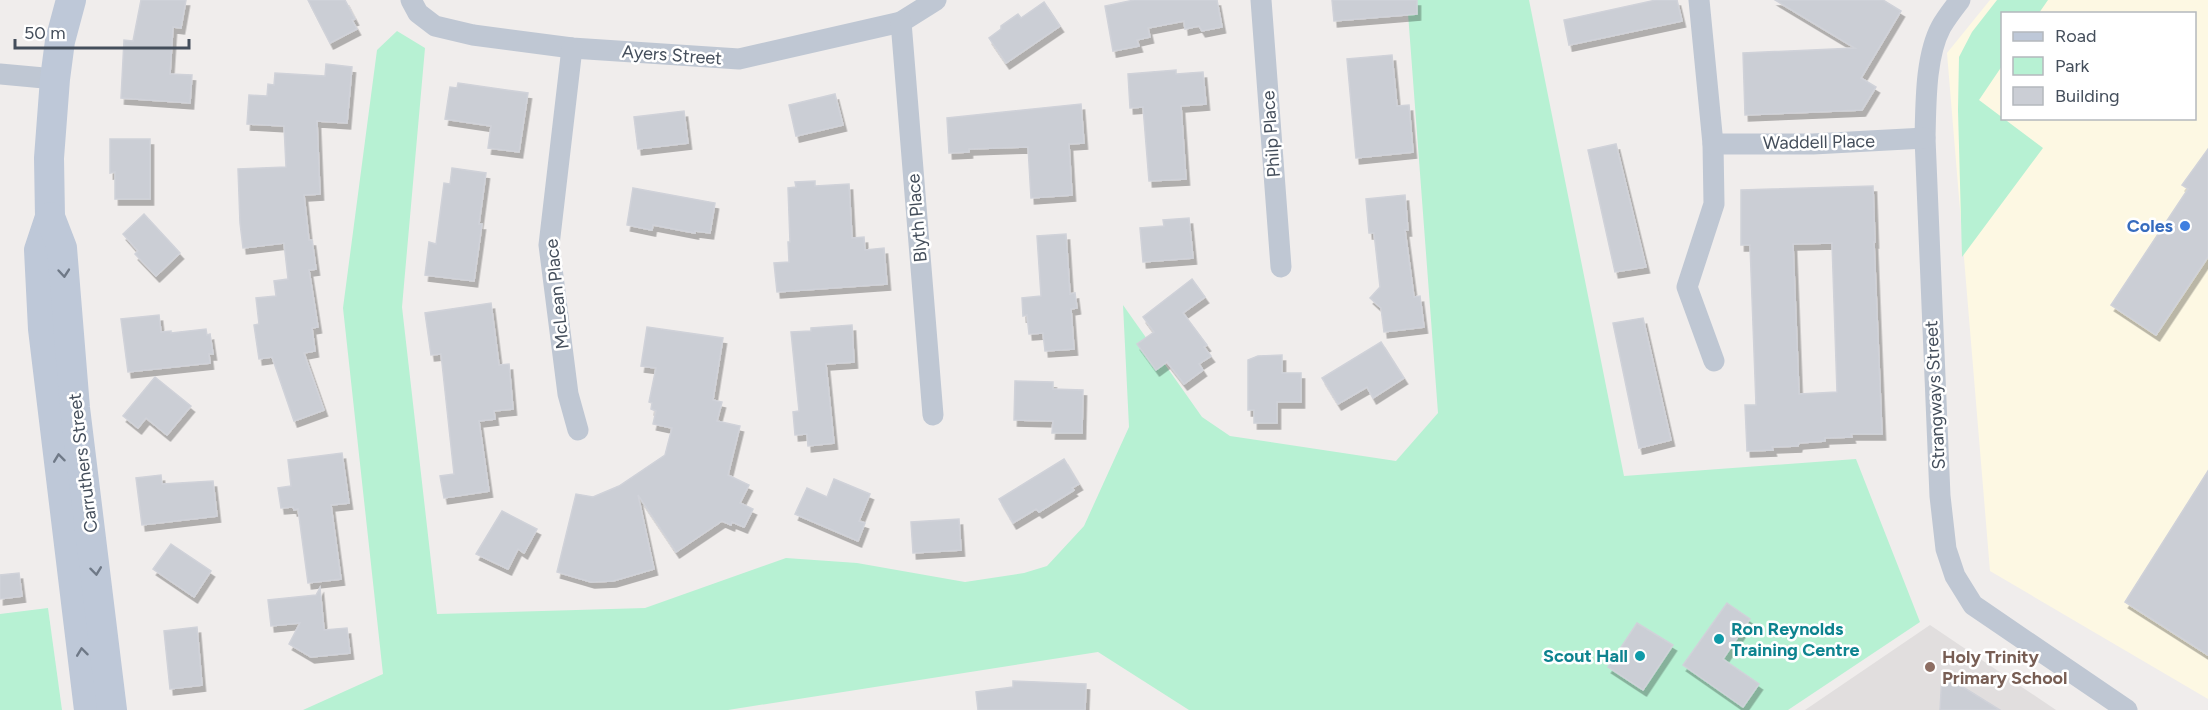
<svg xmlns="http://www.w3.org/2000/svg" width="2208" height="710" font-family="Figtree,sans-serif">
<defs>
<filter id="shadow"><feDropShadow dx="3.5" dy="6" stdDeviation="0" flood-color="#0004"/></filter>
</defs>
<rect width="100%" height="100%" fill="#f0edec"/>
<path fill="#fdf8e3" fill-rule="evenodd" d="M 1990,0 L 2208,0 L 2208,699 L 1990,571 L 1947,53 ZM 2002,14 L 2194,14 L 2194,118 L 2002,118 Z"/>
<polygon fill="#e1dede" points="1930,625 2056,710 1805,710"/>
<g fill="#b7f1d3">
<polygon points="1407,0 1529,0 1624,476 1856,459 1920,622 1788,710 1189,710 1098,652 728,710 303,710 383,674 343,308 377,50 397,31 425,48 402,307 437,614 645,608 786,558 857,563 965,582 1024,573 1047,566 1084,526 1129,427 1123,305 1202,417 1230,436 1396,461 1438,413"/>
<polygon points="1997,0 2048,0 2039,13 2002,14 2002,66 1979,100 2043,148 1962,257 1958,110 1959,57 1972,32"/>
<polygon points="48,608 62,710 0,710 0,614"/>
</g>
<g fill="#cbced5" stroke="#d0d2d9" stroke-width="1.5" fill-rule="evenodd" filter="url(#shadow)">
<polygon points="141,0 186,0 181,28 173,27 170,74 192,75 190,103 121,98 124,40 133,41"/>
<polygon points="308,0 345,0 355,19 352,20 357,29 330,43"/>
<polygon points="1134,0 1217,0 1222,27 1202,31 1199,26 1185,29 1184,21 1148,28 1150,37 1137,40 1139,46 1113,51 1105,6"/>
<polygon points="1332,0 1417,0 1417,14 1334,21"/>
<polygon points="1656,0 1677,0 1682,21 1569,45 1564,20"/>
<polygon points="1775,0 1883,0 1901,11 1861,78 1876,87 1862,110 1745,115 1743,53 1855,48"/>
<polygon points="1044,2 1060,26 1006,63 989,38 1001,29 1001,26 1018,14 1021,18"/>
<polygon points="1392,55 1397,106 1409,105 1413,152 1356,158 1347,59"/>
<polygon points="326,64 352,67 347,123 317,121 320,194 304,195 309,240 312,240 316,269 309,270 318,327 312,328 315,351 304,353 324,410 294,421 272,357 259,359 254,325 259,324 256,298 276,296 274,281 288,279 284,243 243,248 240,223 238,169 286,167 284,126 247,124 249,95 267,96 268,84 274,85 275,73 325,76"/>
<polygon points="1176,70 1176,74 1203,72 1206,104 1181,106 1186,179 1149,181 1143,107 1130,108 1128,74"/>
<polygon points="458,83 528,93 519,152 488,148 491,126 445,119 450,87 457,88"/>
<polygon points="835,94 843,125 796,136 789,105"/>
<polygon points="1081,104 1084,143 1069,144 1072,195 1031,198 1028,147 969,149 969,152 949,153 947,118"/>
<polygon points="684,111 688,143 638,149 634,117"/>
<polygon points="110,139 150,139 150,199 115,199 115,172 110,173"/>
<polygon points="1616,144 1646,267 1615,272 1588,150"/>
<polygon points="2208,149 2208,257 2156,335 2111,305 2188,189 2182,185"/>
<polygon points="452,168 486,173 479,224 482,224 474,281 425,275 429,242 436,244 444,183 450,184"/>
<polygon points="815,181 815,186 849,184 852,238 864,237 865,250 884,248 887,284 777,292 774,263 789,262 788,242 790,242 788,188 796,187 795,182"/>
<path d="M 1873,186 L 1875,242 L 1874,242 L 1882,434 L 1851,434 L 1852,437 L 1825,438 L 1825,441 L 1799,443 L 1798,446 L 1772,447 L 1773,450 L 1747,451 L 1745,405 L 1756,405 L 1750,245 L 1741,245 L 1741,190 ZM 1832,243 L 1837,392 L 1799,394 L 1793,244 Z"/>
<polygon points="633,188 715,203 710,233 695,231 695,233 653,225 652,230 627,225"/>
<polygon points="1405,195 1408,230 1405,230 1414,297 1420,296 1424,327 1384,332 1381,308 1370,298 1380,287 1374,233 1369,233 1366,199"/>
<polygon points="144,214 180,253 156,276 135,254 138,251 123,234"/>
<polygon points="1189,218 1193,258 1143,262 1140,228 1164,226 1163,220"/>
<polygon points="1066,234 1070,294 1075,293 1077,308 1071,309 1074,349 1045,351 1043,333 1029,334 1027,315 1023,316 1022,298 1041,296 1037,236"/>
<polygon points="1192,279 1205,297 1183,313 1207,345 1204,347 1211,356 1199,364 1203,370 1184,384 1167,362 1156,370 1137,344 1154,332 1143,317"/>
<polygon points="491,303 499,365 509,364 513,409 494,411 495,419 479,421 489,491 444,498 440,476 454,474 441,354 431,355 425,313"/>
<polygon points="159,315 161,332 171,331 171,333 206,329 207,335 210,334 213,354 209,354 210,363 128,372 121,319"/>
<polygon points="1643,318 1671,440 1639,448 1613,323"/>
<polygon points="852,325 854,362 826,364 834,443 808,446 807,434 795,435 793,412 799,411 791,332 811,331 811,328"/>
<polygon points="647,327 723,338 713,400 722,402 717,421 740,426 728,475 749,485 740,503 753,509 744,527 732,522 731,525 722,521 676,552 638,495 654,569 613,581 591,582 557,572 576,494 593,497 619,486 665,455 672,428 653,424 656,411 651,409 652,403 649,402 656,368 641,366"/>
<polygon points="1381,342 1404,378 1373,398 1367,387 1338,404 1322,378"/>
<polygon points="1282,355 1282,373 1301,373 1301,402 1277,402 1277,423 1254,423 1254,410 1248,410 1248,360 1258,356"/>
<polygon points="155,377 191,406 167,435 146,418 138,428 123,416"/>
<polygon points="1015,381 1053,382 1053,389 1083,390 1082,433 1052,433 1053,421 1014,420"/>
<polygon points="342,453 349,503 331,505 341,579 308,583 298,509 294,510 293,507 281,508 278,488 291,486 288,460"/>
<polygon points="1064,459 1079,484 1072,488 1074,490 1039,512 1036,509 1013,523 999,499"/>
<polygon points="2208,471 2208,655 2125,602"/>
<polygon points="161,475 162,484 213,481 217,516 142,525 136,478"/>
<polygon points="834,479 870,494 859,521 865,523 858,541 795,514 807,488 827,497"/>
<polygon points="502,511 537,529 524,553 518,549 508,569 476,554"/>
<polygon points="959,519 961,550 913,553 911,522"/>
<polygon points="171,544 211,571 194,597 153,569"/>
<polygon points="19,573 22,596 0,599 0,575"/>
<polygon points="320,588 324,630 347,628 350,653 311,657 289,644 300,623 271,626 268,600 316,595"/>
<polygon points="1727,603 1750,619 1723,659 1759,684 1743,707 1683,665"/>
<polygon points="1637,623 1673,645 1643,690 1608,667"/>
<polygon points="197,627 202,685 170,689 164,631"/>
<polygon points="1942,674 2000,710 1940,710"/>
<polygon points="1013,681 1086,684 1085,710 978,710 976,692 1013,687"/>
</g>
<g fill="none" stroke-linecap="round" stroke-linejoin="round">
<g stroke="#bfc7d3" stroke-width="21">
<polyline points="411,0 418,13 435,26 473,35 572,48 739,59 901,22 936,0"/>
<polyline points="1261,0 1281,267"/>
<polyline points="1699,0 1713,144 1714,204 1687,287 1714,361"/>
<path d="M 1960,0 C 1953,9 1946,18 1941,27 C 1925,57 1926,105 1925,138 L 1940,496 L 1946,549 L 1955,576 L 1973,605 L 2127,710"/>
<polyline points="901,22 933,415"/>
<polyline points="572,48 549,245 568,394 578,430"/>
<polyline points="0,74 55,79"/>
<polyline points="1713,144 1813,144 1925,138"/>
</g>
<g stroke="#bec8d8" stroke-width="30">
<polyline points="71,0 60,41 55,79 49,158 50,217 39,250 43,329 89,710"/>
<polyline points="50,217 62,248 75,408 112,710"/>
</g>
</g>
<defs><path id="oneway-chevron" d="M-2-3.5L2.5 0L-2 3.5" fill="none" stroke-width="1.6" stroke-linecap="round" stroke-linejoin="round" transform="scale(1.5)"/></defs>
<g stroke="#6f7987">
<use href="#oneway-chevron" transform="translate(64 273) rotate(85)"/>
<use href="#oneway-chevron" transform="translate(59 458) rotate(-97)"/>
<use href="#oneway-chevron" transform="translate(96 571) rotate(83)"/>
<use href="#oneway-chevron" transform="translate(82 652) rotate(-97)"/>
</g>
<circle fill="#3f7fe0" stroke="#fff" stroke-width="2" cx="2185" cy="226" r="6"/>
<g fill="#0f9aa8" stroke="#fff" stroke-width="2">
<circle cx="1719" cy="639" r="6"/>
<circle cx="1640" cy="656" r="6"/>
</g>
<circle fill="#8d6e63" stroke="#fff" stroke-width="2" cx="1930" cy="667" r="6"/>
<g text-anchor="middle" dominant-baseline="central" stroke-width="5" stroke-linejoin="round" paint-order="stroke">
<g font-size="18" fill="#444e5b" stroke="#fff">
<text transform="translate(672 55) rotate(4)">Ayers Street</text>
<text transform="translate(1271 134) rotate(-94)">Philp Place</text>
<text transform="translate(1819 142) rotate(-1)">Waddell Place</text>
<text transform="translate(917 218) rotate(-95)">Blyth Place</text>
<text transform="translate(557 294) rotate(-96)">McLean Place</text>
<text transform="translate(1935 395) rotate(-93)">Strangways Street</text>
<text transform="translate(83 463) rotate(-97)">Carruthers Street</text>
</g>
<g font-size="18" font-weight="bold" fill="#366cbe" stroke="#fff" text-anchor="end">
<text x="2173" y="226">Coles</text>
</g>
<g font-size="18" font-weight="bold" fill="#0d838f" stroke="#fff" text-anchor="start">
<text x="1731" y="629">Ron Reynolds<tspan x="1731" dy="21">Training Centre</tspan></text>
<text x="1628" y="656" text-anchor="end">Scout Hall</text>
</g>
<g font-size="18" font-weight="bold" fill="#785e54" stroke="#fff" text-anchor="start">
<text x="1942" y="657">Holy Trinity<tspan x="1942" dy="21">Primary School</tspan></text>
</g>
</g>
<rect x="2001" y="12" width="195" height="108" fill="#ffffff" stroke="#b4b8bd" stroke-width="1.5"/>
<rect x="2013" y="32" width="30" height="9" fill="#bec8d8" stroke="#b4b8bd" stroke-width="1.5"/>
<text x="2055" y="42" font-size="18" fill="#444e5b">Road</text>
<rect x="2013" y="57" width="30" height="18" fill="#b7f1d3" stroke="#b4b8bd" stroke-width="1.5"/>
<text x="2055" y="72" font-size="18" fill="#444e5b">Park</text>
<rect x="2013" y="87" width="30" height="18" fill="#cbced5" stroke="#b4b8bd" stroke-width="1.5"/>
<text x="2055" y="102" font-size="18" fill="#444e5b">Building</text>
<path d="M15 39v9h174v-9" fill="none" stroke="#444e5b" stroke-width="3"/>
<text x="24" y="39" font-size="18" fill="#444e5b" stroke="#ffffff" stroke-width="4.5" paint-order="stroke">50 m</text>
</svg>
